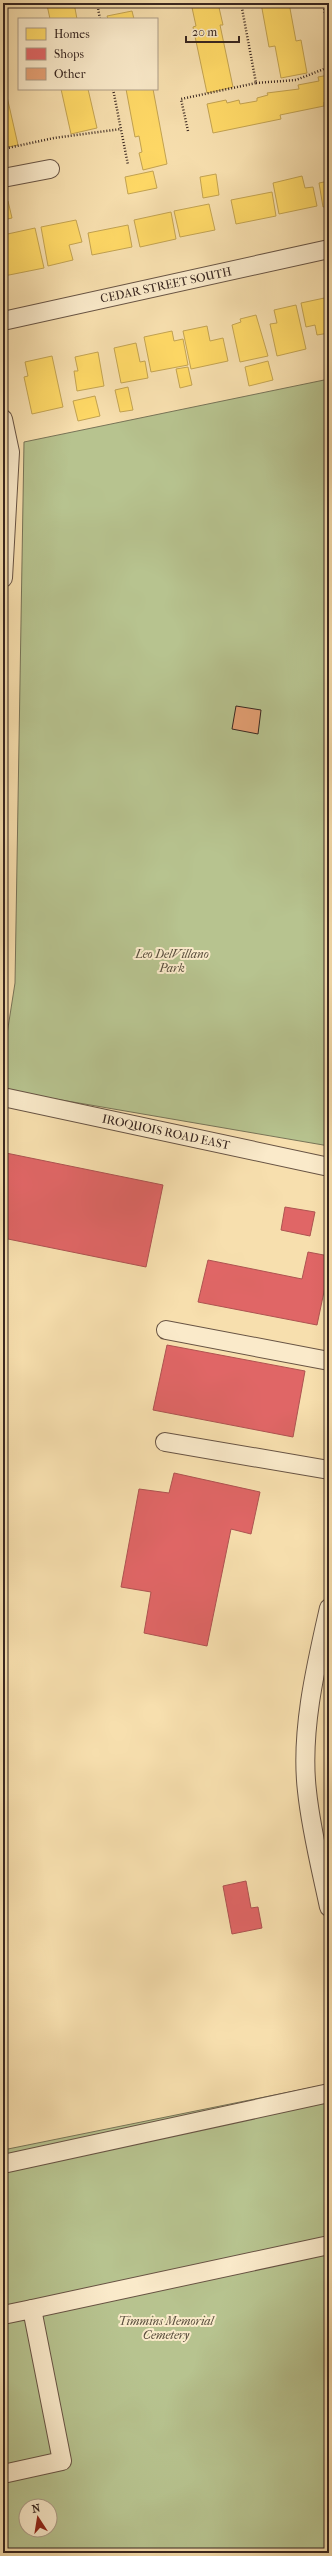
<svg xmlns="http://www.w3.org/2000/svg" width="332" height="2556" font-family="'IM FELL French Canon',serif">
<rect width="100%" height="100%" fill="#f7dfae"/>
<filter id="stains"><feTurbulence type="fractalNoise" baseFrequency=".005" numOctaves="4"/><feColorMatrix values="0 0 0 0 .2 0 0 0 0 .09 0 0 0 0 .02 0 0 0 .5 -.17"/></filter>
<radialGradient id="worn" r=".72"><stop offset=".6" stop-color="#630" stop-opacity="0"/><stop offset="1" stop-color="#630" stop-opacity=".3"/></radialGradient>
<g fill="#b7c38f" stroke="#787458" fill-rule="evenodd">
<polygon points="329,379 329,1146 3,1090 3,1060 15,983 24,442"/>
<path d="M 329,2084 L 329,2553 L 3,2553 L 3,2150 ZM 26,2506 L 50,2506 L 50,2530 L 26,2530 Z"/>
</g>
<g fill="#ffd966" stroke="#c3a351">
<polygon points="58,3 74,3 77,19 50,19 47,5"/>
<polygon points="191,3 218,3 223,25 220,25 233,87 207,93 193,27 196,26"/>
<polygon points="261,3 289,3 296,41 301,40 307,73 281,78 275,46 269,47"/>
<polygon points="132,11 134,19 108,19 107,16"/>
<polygon points="329,75 329,101 324,102 324,106 280,115 281,119 213,133 207,104 226,100 227,103 239,100 240,104 257,101 257,98 268,95 267,93 299,89 298,85 319,81 318,77"/>
<polygon points="3,79 18,145 3,148"/>
<polygon points="61,89 88,89 97,128 71,134"/>
<polygon points="126,89 153,89 167,164 143,170 139,153 142,152 139,136 135,137"/>
<polygon points="153,171 157,188 128,194 125,177"/>
<polygon points="216,174 219,195 203,198 200,177"/>
<polygon points="302,176 305,188 313,187 317,206 279,214 273,183"/>
<polygon points="329,181 329,206 323,207 319,183"/>
<polygon points="272,192 276,216 236,224 231,200"/>
<polygon points="8,201 12,218 3,220 3,203"/>
<polygon points="209,204 215,230 180,237 174,211"/>
<polygon points="171,212 176,239 140,247 134,220"/>
<polygon points="76,220 82,242 69,245 73,260 48,266 41,227"/>
<polygon points="128,225 132,247 92,255 88,233"/>
<polygon points="35,228 44,268 4,276 3,235"/>
<polygon points="329,297 329,333 317,335 315,325 306,327 301,303"/>
<polygon points="296,305 306,349 277,356 270,324 277,323 274,310"/>
<polygon points="256,315 268,356 240,362 232,325 241,322 240,319"/>
<polygon points="207,326 210,341 223,338 228,361 191,369 183,331"/>
<polygon points="172,331 174,341 183,339 188,365 151,372 144,337"/>
<polygon points="136,343 140,362 145,361 148,378 121,383 114,348"/>
<polygon points="98,352 104,386 77,391 74,371 78,371 75,357"/>
<polygon points="52,356 63,407 32,414 24,377 28,376 25,362"/>
<polygon points="268,361 273,380 249,386 245,367"/>
<polygon points="188,367 192,385 180,388 176,369"/>
<polygon points="128,387 133,410 120,412 115,390"/>
<polygon points="95,396 100,416 78,421 73,401"/>
</g>
<g fill="#e06666" stroke="#ae5351">
<polygon points="6,1153 163,1185 146,1267 3,1238 3,1169"/>
<polygon points="285,1207 315,1212 310,1236 281,1230"/>
<polygon points="308,1252 329,1256 329,1268 317,1325 198,1302 208,1260 302,1279"/>
<polygon points="167,1345 305,1371 293,1437 153,1410"/>
<polygon points="174,1473 260,1492 251,1534 231,1529 207,1646 144,1633 151,1592 121,1587 139,1489 169,1493"/>
<polygon points="246,1881 251,1908 258,1907 262,1928 232,1934 223,1886"/>
</g>
<polygon fill="#e5a074" stroke="#382620" points="236,706 261,710 258,734 232,729"/>
<g fill="none" stroke-linecap="round" stroke-linejoin="round">
<g stroke="#685444" stroke-width="20">
<g id="minor">
<polyline points="3,178 50,169"/>
<polyline points="3,321 329,249"/>
<polyline points="3,419 10,452 3,578"/>
<polyline points="3,1097 329,1167"/>
<polyline points="166,1330 329,1361"/>
<polyline points="165,1442 329,1470"/>
<path d="M 329,1608 C 316,1665 300,1732 307,1791 C 311,1830 321,1869 329,1907"/>
<polyline points="3,2164 329,2093"/>
<polyline points="32,2309 329,2245"/>
<polyline points="3,2315 32,2309 62,2461 3,2474"/>
</g>
</g>
<g stroke="#382620" stroke-width="2.5" stroke-dasharray="1 2" stroke-linecap="butt">
<polyline points="97,3 100,19"/>
<polyline points="323,3 329,34"/>
<polyline points="256,83 296,80 329,67"/>
<polyline points="113,89 128,165"/>
<polyline points="188,131 181,99 256,83 241,3"/>
<polyline points="3,149 54,138 121,129"/>
</g>
<use href="#minor" stroke="#faeaca" stroke-width="18"/>
</g>
<g text-anchor="middle" dominant-baseline="central" stroke-width="4" stroke-linejoin="round" paint-order="stroke">
<g font-size="12" fill="#382620" stroke="#faeaca">
<text transform="translate(166 285) rotate(-12)">CEDAR STREET SOUTH</text>
<text transform="translate(166 1132) rotate(12)">IROQUOIS ROAD EAST</text>
</g>
<g font-size="12" font-style="italic" fill="#584d3c" stroke="#faeaca">
<text x="172" y="954">Leo DelVillano<tspan x="172" dy="14">Park</tspan></text>
<text x="166" y="2321">Timmins Memorial<tspan x="166" dy="14">Cemetery</tspan></text>
</g>
</g>
<rect width="332" height="2556" fill="none" stroke="#f7dfae" stroke-width="16"/>
<rect x="4" y="4" width="324" height="2548" fill="none" stroke="#382620" stroke-width="2"/>
<rect x="8" y="8" width="316" height="2540" fill="none" stroke="#382620"/>
<rect x="18" y="18" width="140" height="72" fill="#faeaca" stroke="#ac9c86"/>
<rect x="26" y="28" width="20" height="12" fill="#ffd966" stroke="#ac9c86"/>
<text x="54" y="38" font-size="12" fill="#382620">Homes</text>
<rect x="26" y="48" width="20" height="12" fill="#e06666" stroke="#ac9c86"/>
<text x="54" y="58" font-size="12" fill="#382620">Shops</text>
<rect x="26" y="68" width="20" height="12" fill="#e5a074" stroke="#ac9c86"/>
<text x="54" y="78" font-size="12" fill="#382620">Other</text>
<g transform="translate(38 2518) rotate(348)"><circle r="19" fill="#faeaca" stroke="#ac9c86"/>
<path d="M0-3L7 15L0 10L-7 15Z" fill="#8f2418"/>
<text y="-6" font-size="11" font-weight="bold" text-anchor="middle" fill="#382620">N</text>
</g>
<path d="M186 36v6h53v-6" fill="none" stroke="#382620" stroke-width="2"/>
<text x="192" y="36" font-size="12" fill="#382620" stroke="#faeaca" stroke-width="3" paint-order="stroke">20 m</text>
<rect width="100%" height="100%" filter="url(#stains)"/>
<rect width="100%" height="100%" fill="url(#worn)"/>
</svg>
